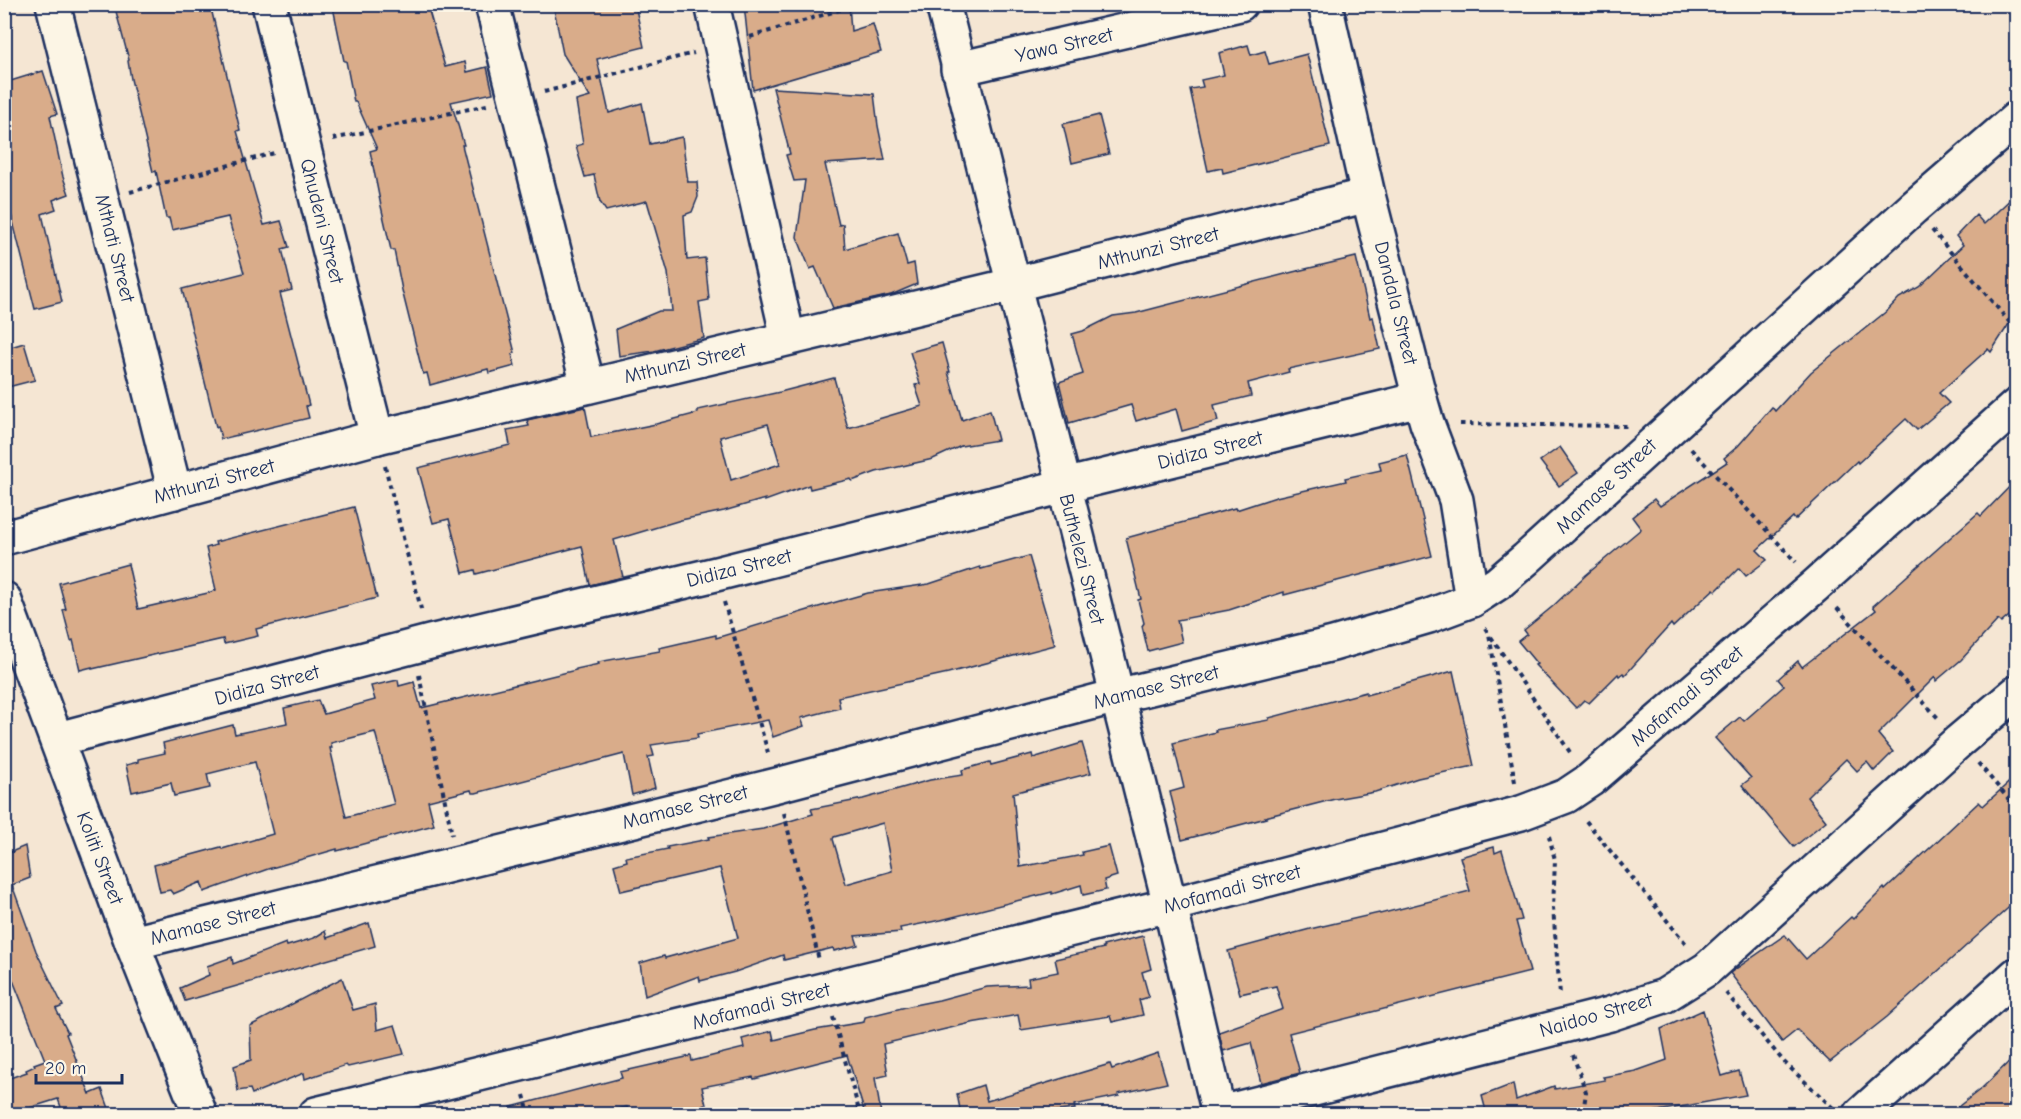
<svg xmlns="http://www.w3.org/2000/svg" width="2021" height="1119" font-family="'Comic Neue',sans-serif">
<rect width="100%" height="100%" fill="#f5e6d3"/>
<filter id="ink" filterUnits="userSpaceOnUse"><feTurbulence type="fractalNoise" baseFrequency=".0167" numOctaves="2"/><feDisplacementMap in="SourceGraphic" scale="12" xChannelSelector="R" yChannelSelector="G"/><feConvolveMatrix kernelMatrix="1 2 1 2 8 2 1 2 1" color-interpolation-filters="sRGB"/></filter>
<g filter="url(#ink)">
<g fill="#d9ac8a" stroke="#1b2f5e" stroke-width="1.5" fill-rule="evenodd">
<polygon points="114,4 210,4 240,130 237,131 264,225 281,221 289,247 282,249 292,290 280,293 309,405 306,406 309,418 221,439 218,426 216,427 182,289 244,273 228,217 172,230 169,218 166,218 156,171 153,172 131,79 128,61 129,60"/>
<polygon points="345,4 427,4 445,67 465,62 467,72 487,67 493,93 451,102 464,145 462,145 515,353 512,354 515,366 489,373 488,369 430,385 427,373 423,374 402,290 394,250 391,250 381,206 370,151 377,149 356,102 354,102 346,61 344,61 333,7"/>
<polygon points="553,4 635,4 644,47 597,59 609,113 642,103 650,144 682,137 688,182 697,182 698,197 692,212 684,215 687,260 705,258 709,300 699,302 704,338 654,351 619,356 616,329 659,311 672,311 668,273 647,201 606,211 600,202 594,175 585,177 576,146 583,144 576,101 590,97 563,54"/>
<polygon points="744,4 849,4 851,31 873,24 881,52 753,90"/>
<polygon points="1248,45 1251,55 1265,51 1269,64 1307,54 1330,146 1223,173 1222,168 1208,171 1190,89 1203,87 1201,80 1224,75 1219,53"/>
<polygon points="43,71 57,114 50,116 63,177 69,194 53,200 56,209 42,214 62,302 35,309 10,210 4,211 4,83"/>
<polygon points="773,88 874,94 878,126 885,160 825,164 839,225 843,224 845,249 898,233 907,265 914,263 917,284 891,295 833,308 815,267 810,269 797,237 805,180 794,181 786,155 790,154"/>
<polygon points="1099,115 1109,154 1072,163 1063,124"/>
<polygon points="2016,194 2016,313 1991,352 1988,349 1939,393 1949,403 1917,430 1906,419 1858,463 1857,461 1795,520 1793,517 1757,550 1767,560 1746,576 1739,568 1716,591 1714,589 1673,627 1671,624 1625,675 1623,673 1619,676 1618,674 1589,703 1584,700 1576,708 1535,665 1537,664 1518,641 1527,634 1524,630 1552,607 1586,575 1641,529 1632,517 1654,499 1660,506 1727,462 1724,458 1738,446 1772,407 1775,411 1811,372 1888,310 1899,298 1919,287 1963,245 1956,236 1976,215 1984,224"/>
<polygon points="1356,257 1370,318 1373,317 1380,349 1288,369 1289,372 1248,383 1251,396 1214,405 1218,421 1182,431 1176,409 1136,421 1131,405 1069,423 1059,382 1083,374 1072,334 1083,331 1113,316 1136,313 1293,272"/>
<polygon points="24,343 35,380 4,388 4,349"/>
<path d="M 942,343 L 950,372 L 948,372 L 962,420 L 990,410 L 998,440 L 961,446 L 933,459 L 876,472 L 852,481 L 851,479 L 810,489 L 809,485 L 765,501 L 765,499 L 724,511 L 681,520 L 614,540 L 623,577 L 590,585 L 582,546 L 476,574 L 475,570 L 463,573 L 449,519 L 433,523 L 418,468 L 510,445 L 507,430 L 529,426 L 527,420 L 585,407 L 591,437 L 656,424 L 698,413 L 698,410 L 780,392 L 834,378 L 848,428 L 922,406 L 915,385 L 920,384 L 910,352 ZM 768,424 L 780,464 L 731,480 L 720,437 Z"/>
<polygon points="1560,447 1578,473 1559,486 1540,461"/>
<polygon points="1407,455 1432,556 1284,595 1284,592 1229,610 1177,620 1182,642 1148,651 1142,626 1144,623 1138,600 1141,599 1126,538 1235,508 1236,510 1276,497 1346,481 1345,478 1381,470 1379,462"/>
<polygon points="2016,480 2016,610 2001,623 1998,620 1961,660 1936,681 1935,677 1878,734 1893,752 1874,771 1867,762 1857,771 1846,759 1807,797 1826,821 1794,847 1742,785 1751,778 1715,738 1740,717 1744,721 1784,686 1778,679 1798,661 1802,667 1876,610 1873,606 1978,513 1981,516"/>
<polygon points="354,507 377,598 256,629 258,636 224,644 223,639 92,669 92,667 80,670 73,640 71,641 66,622 63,610 66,609 59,583 128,564 138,609 208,593 216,590 206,548 216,545 215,542"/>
<path d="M 1029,556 L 1055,645 L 948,673 L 838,697 L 840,708 L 801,718 L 804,726 L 773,737 L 768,720 L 697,734 L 698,738 L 651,745 L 654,756 L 648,757 L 655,788 L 632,795 L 624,754 L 476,793 L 472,793 L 471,790 L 428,801 L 434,825 L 337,851 L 337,849 L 268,869 L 204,892 L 201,882 L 173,894 L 170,890 L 160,892 L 154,865 L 221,847 L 222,849 L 273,834 L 255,762 L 207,774 L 210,788 L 174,796 L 171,783 L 132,792 L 126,765 L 138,762 L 138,759 L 165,753 L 163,743 L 233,725 L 235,734 L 287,723 L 284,708 L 318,700 L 324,714 L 375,700 L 371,686 L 398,680 L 399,686 L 414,682 L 421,708 L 576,670 L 576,669 L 599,664 L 598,662 L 660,651 L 659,648 L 716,635 L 716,638 L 815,608 L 868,593 L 929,584 L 980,567 L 981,569 ZM 375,732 L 394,804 L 346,817 L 330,748 L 332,748 L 331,743 Z"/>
<polygon points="1453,671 1474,766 1418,778 1375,792 1335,799 1265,817 1266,818 1182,840 1170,792 1184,788 1173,743 1216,732 1215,730 1269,720 1269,718 1366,692 1366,695"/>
<path d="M 1082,743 L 1091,773 L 1013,793 L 1020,867 L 1083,855 L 1082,852 L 1109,846 L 1117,876 L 1104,880 L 1106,890 L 1083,895 L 1081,885 L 1052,894 L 1052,892 L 941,920 L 900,928 L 901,932 L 855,936 L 858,945 L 834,951 L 833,948 L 784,960 L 783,955 L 735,972 L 700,981 L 699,976 L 645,996 L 640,963 L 664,956 L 665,958 L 738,938 L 720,868 L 621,891 L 614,865 L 627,861 L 626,857 L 668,849 L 667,847 L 709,839 L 708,837 L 763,829 L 813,814 L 811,809 L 863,799 L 930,780 L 963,775 L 962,770 L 990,762 L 991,765 L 1032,754 L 1033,758 ZM 883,823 L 892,871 L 846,884 L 833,839 L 834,837 Z"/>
<polygon points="2016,776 2016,901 1887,1017 1830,1062 1797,1030 1782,1042 1730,973 1785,935 1806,959 1851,917 1853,919 1884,888 1885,890 1979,802 1983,806"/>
<polygon points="25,846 30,878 12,885 36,951 63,1006 56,1009 68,1033 66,1034 90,1094 102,1089 111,1114 45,1114 61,1107 58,1099 10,1114 4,1114 4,1080 27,1072 26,1070 35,1066 34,1064 45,1060 4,958 4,855"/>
<polygon points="1494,847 1495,853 1502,850 1522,920 1516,921 1530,972 1289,1033 1300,1073 1261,1083 1251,1043 1223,1051 1219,1032 1283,1009 1276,986 1240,994 1228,951 1310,929 1379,913 1380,914 1470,891 1460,857"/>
<polygon points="369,923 375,946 185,1001 180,988 209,975 207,966 232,957 233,964 286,943 287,946 314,938 325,931 327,938"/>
<polygon points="1143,936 1151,969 1142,972 1149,997 1139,1000 1143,1015 1112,1022 1110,1016 1021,1030 1018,1015 971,1023 883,1044 888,1075 875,1078 881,1114 865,1114 847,1055 754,1079 753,1077 702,1087 706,1105 663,1114 629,1114 627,1107 596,1114 512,1114 511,1107 622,1078 620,1072 691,1056 692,1061 744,1048 742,1039 772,1031 774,1040 815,1030 864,1022 865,1017 914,1005 939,1000 987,987 1029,985 1028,978 1058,972 1055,959 1104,948 1103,946"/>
<polygon points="342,978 353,1010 375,1004 377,1030 395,1025 404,1054 348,1067 346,1065 305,1079 304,1073 252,1094 250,1089 238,1091 234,1066 251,1060 250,1026"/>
<polygon points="1703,1010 1722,1076 1739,1071 1746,1095 1652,1112 1653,1114 1485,1114 1486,1111 1482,1096 1513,1084 1516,1100 1554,1086 1555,1089 1605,1080 1603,1077 1636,1071 1667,1060 1661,1029"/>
<polygon points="1158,1053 1167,1083 1118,1094 1119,1096 1074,1105 1075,1109 1029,1114 961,1114 957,1094 983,1085 987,1101 1110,1064 1112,1069"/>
<polygon points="2016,1055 2016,1114 1949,1114 1982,1088"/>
</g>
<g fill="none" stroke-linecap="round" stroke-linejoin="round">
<g stroke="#1b2f5e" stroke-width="38">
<g id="minor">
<polyline points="53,4 175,492"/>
<polyline points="269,4 303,145 377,437"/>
<polyline points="492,4 588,386"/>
<polyline points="712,4 788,338"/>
<polyline points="943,4 1170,905 1219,1114"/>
<polyline points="1325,4 1368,195 1420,399 1427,423 1456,500 1472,600"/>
<polyline points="958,69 1240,4"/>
<polyline points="4,538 377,437 1012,285 1368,195"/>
<polyline points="4,599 132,943 200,1114"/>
<polyline points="58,739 430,642 716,574 1064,486 1420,399"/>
<polyline points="132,943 777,785 1117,696 1333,644 1429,616 1472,600 1498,583 1526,559 1913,208 2016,119"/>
<polyline points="316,1114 1170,905 1521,813 1566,796 1590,780 1816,585 2016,406"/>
<polyline points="1216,1114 1610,1014 1664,996 1707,969 1959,741 2016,693"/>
<polyline points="1861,1114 2016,975"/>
</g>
</g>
<g stroke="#1b2f5e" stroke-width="4" stroke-dasharray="4.5 4.5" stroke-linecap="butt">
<polyline points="750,37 859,4"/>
<polyline points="544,92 694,53"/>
<polyline points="333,139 487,105"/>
<polyline points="130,192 274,153"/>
<polyline points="1932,230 2016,330"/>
<polyline points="1460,424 1627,426"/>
<polyline points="1691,449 1796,562"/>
<polyline points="385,466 422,613"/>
<polyline points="724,602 769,756"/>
<polyline points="1837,608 1939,719"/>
<polyline points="1485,628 1489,634 1515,782"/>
<polyline points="1491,637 1572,755"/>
<polyline points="419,675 452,835"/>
<polyline points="1978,763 2016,808"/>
<polyline points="784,813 819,960"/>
<polyline points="1586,821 1687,945"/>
<polyline points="1549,836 1555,860 1553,908 1560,995"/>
<polyline points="1726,993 1785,1063 1833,1108"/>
<polyline points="833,1017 860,1114"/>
<polyline points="1573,1055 1586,1092 1583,1114"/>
<polyline points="524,1095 529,1114"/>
</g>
<use href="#minor" stroke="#fcf5e5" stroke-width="33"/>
</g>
</g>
<g text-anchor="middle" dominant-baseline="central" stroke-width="4.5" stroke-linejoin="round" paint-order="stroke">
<g font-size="20" fill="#1b2f5e" stroke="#fcf5e5">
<text transform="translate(1064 45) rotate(-13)">Yawa Street</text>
<text transform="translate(322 221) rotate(76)">Qhudeni Street</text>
<text transform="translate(115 248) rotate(76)">Mthati Street</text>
<text transform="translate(1158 248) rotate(-14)">Mthunzi Street</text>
<text transform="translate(1396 303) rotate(76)">Dandala Street</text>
<text transform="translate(685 363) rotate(-13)">Mthunzi Street</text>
<text transform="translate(1210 450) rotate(-14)">Didiza Street</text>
<text transform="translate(214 481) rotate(-15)">Mthunzi Street</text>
<text transform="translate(1606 486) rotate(-43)">Mamase Street</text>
<text transform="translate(1082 559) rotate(76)">Buthelezi Street</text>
<text transform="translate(739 568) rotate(-14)">Didiza Street</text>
<text transform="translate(267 685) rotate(-15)">Didiza Street</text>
<text transform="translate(1156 687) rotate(-14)">Mamase Street</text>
<text transform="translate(1687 696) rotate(-41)">Mofamadi Street</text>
<text transform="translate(685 807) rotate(-14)">Mamase Street</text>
<text transform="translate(100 858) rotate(69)">Koliti Street</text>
<text transform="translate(1232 889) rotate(-15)">Mofamadi Street</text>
<text transform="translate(213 923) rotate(-14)">Mamase Street</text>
<text transform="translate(761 1006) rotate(-14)">Mofamadi Street</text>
<text transform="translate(1596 1015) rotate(-16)">Naidoo Street</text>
</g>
</g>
<rect width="2021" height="1119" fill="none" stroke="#fcf5e5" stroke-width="24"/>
<rect x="12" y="12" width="1997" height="1095" fill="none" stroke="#1b2f5e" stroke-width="2" filter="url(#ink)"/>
<path d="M36 1074v9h86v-9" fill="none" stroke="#1b2f5e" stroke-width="3"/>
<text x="45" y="1074" font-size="18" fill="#1b2f5e" stroke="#fcf5e5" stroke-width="4.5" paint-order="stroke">20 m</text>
</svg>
